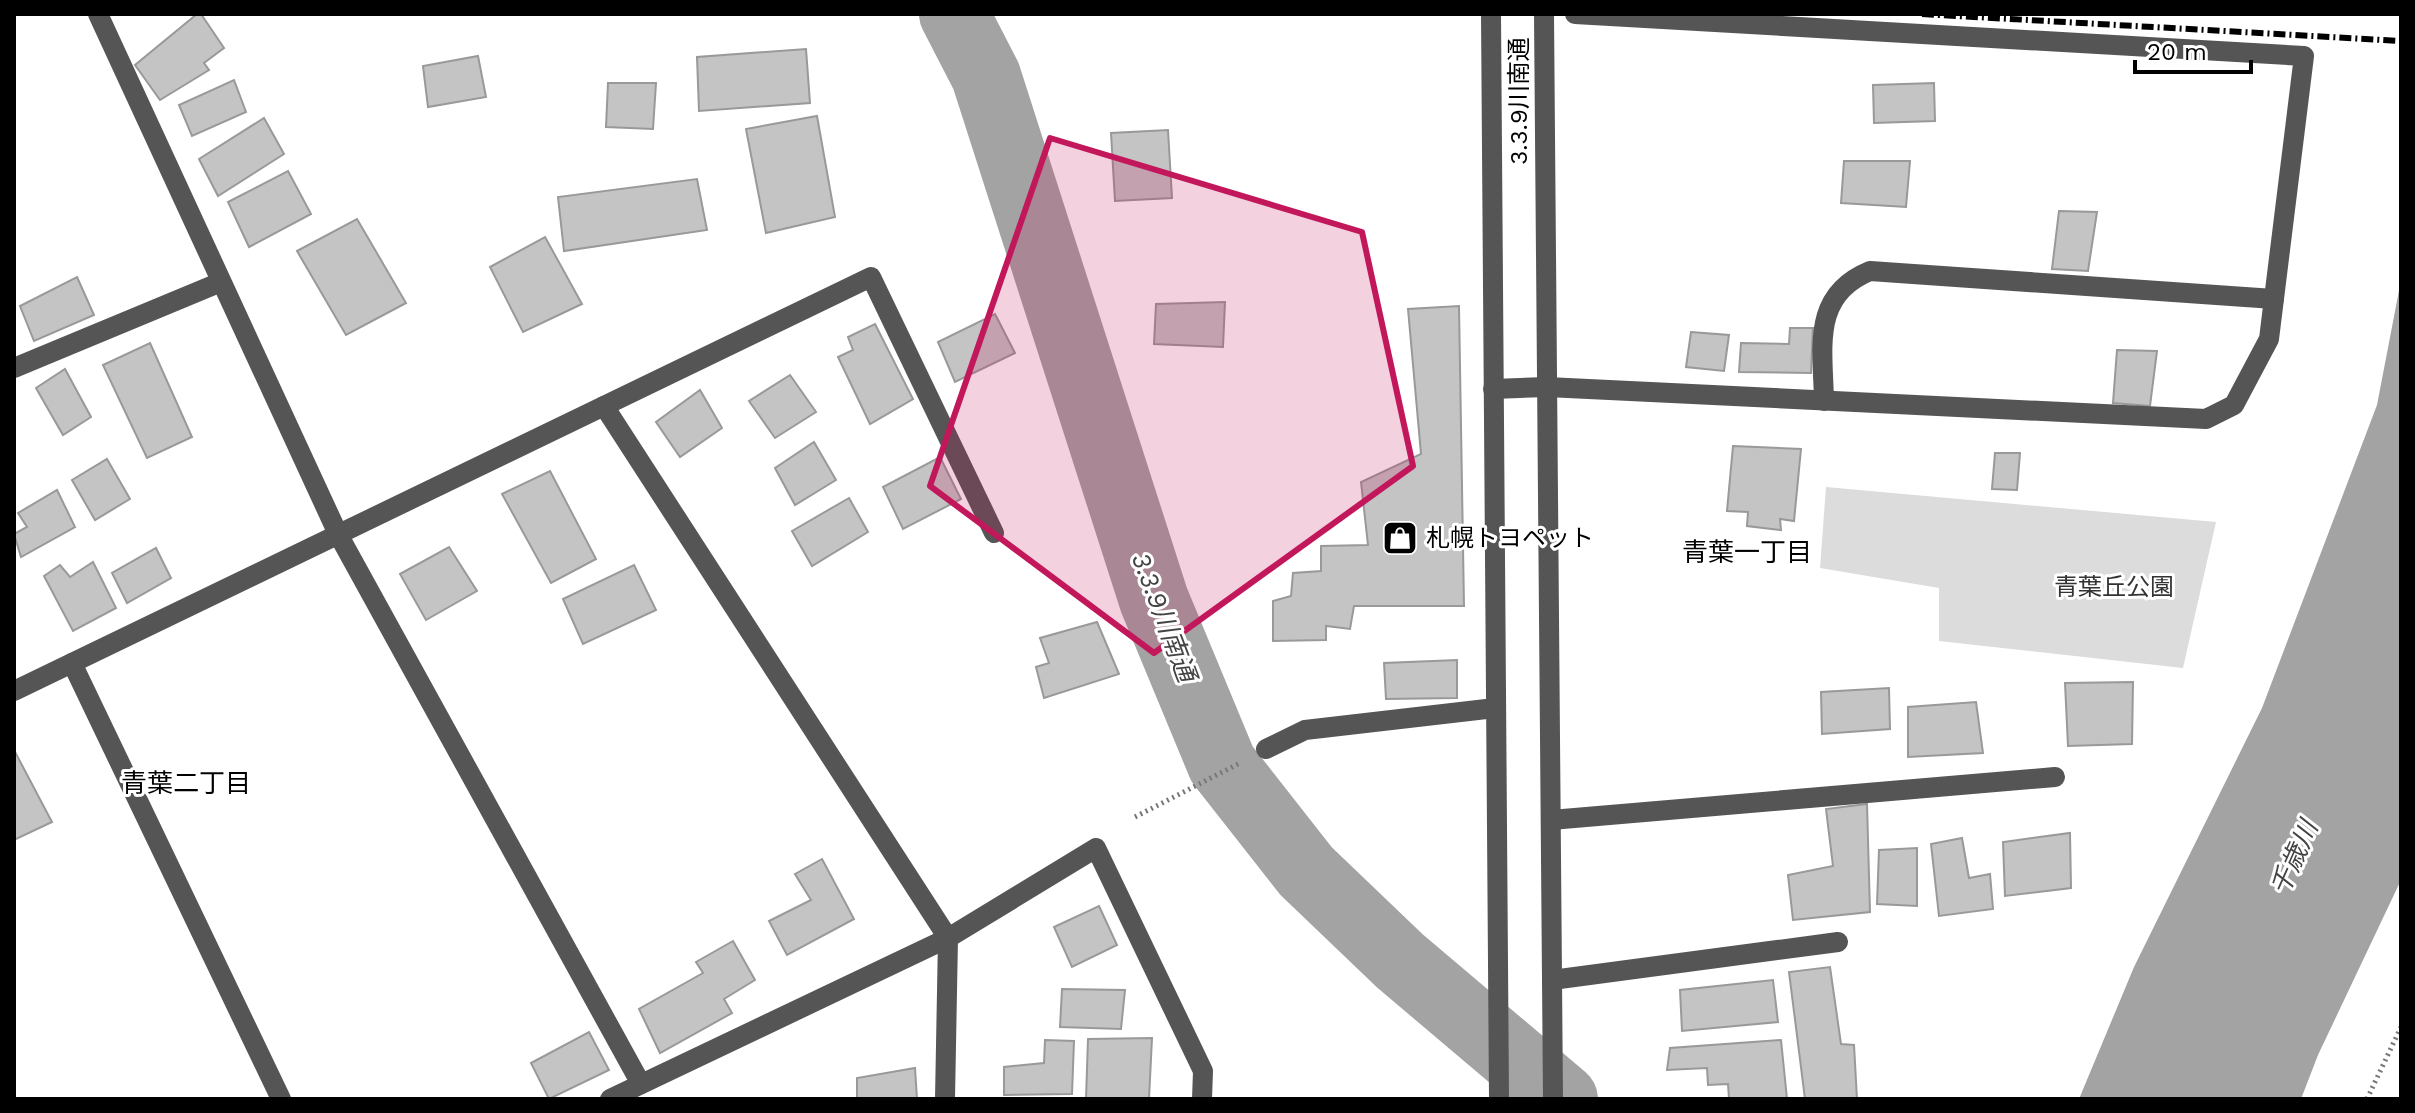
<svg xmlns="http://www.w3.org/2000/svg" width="2415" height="1113" font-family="'Work Sans','Noto Sans JP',sans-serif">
<rect width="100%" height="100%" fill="#fff"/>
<polygon fill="#dcdcdc" points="1826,487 2216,522 2183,668 1939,641 1939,588 1820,568"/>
<polygon fill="#a3a3a3" points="2401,280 2401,880 2318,1055 2301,1099 2079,1099 2134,967 2262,708 2377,405"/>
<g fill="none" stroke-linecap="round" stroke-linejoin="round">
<polyline stroke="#a3a3a3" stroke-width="70" points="954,14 986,76 1154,600 1222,764 1306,871 1400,961 1563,1099"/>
</g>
<g fill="#c4c4c4" stroke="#999" stroke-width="2">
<polygon points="197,14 201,14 224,48 204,63 209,70 160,100 135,65"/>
<polygon points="806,49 810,103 699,111 697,57"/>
<polygon points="478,56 486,97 428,107 423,66"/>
<polygon points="234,80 246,112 192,136 179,105"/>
<polygon points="608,83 656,83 653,129 606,127"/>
<polygon points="1934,83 1935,121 1874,123 1873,85"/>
<polygon points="817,116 835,217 766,233 746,129"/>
<polygon points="264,118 284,154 218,196 199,159"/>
<polygon points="1168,130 1172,198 1115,201 1111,133"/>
<polygon points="1844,161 1910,161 1906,207 1841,203"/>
<polygon points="288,171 311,214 249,247 228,202"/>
<polygon points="697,179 707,230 564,251 558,197"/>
<polygon points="2059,211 2097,212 2088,271 2052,269"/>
<polygon points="357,219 406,303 346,335 297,251"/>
<polygon points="545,237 582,304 523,332 490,267"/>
<polygon points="77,277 94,315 34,341 20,306"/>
<polygon points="1225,302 1223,347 1154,344 1156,304"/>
<polygon points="1459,306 1464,606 1354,606 1350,629 1326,626 1326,640 1273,641 1273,601 1291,596 1293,573 1321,571 1321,546 1368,545 1361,482 1421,454 1408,309"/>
<polygon points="995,314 1015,353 955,382 938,342"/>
<polygon points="875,324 913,399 870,424 838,357 853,350 848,337"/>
<polygon points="1790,328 1813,328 1811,373 1739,372 1741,343 1789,344"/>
<polygon points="1691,332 1729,335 1724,371 1686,367"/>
<polygon points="150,343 192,437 147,458 103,365"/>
<polygon points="2117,350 2157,351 2150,406 2113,403"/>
<polygon points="65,369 91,417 63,435 36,388"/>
<polygon points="790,375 816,412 775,438 749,401"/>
<polygon points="700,390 722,428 680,457 656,422"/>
<polygon points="814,442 836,480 795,505 775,468"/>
<polygon points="1733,446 1801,449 1794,521 1780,519 1781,530 1747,526 1748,512 1727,511"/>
<polygon points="1995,453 2020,453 2017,490 1992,489"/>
<polygon points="940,457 961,499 903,529 883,487"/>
<polygon points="107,459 130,499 95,520 72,480"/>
<polygon points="550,471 596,559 551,583 502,494"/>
<polygon points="57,490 75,527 21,557 14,534 27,527 18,513"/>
<polygon points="849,498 868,532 812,566 792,531"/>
<polygon points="449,547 477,591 426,620 400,574"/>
<polygon points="156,548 171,578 127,603 112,573"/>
<polygon points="93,562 116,608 73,631 44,576 60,565 70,577"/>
<polygon points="634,565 656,610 583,644 563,599"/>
<polygon points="1097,622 1119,674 1044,698 1036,667 1049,663 1040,638"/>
<polygon points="1457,660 1457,698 1386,699 1384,663"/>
<polygon points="2133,682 2132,744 2068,746 2065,683"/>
<polygon points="1889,688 1890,729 1822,734 1821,692"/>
<polygon points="1976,702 1983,753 1908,757 1908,707"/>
<polygon points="14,750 52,822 14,840"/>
<polygon points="1867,804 1870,912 1793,920 1788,875 1833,866 1826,809"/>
<polygon points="2070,833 2071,888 2005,896 2003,842"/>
<polygon points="1962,838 1969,878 1990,874 1993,909 1939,916 1931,844"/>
<polygon points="1917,848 1917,906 1877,904 1879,850"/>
<polygon points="822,859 854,919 787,955 769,921 811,900 795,874"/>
<polygon points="1099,906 1117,945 1072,967 1054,927"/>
<polygon points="733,941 755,980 724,999 732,1013 660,1053 639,1009 703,973 696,962"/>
<polygon points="1830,967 1841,1044 1854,1045 1857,1099 1805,1099 1789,972"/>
<polygon points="1773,980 1778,1022 1682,1031 1680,990"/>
<polygon points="1062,989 1125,990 1121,1029 1060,1027"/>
<polygon points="589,1032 609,1070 549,1099 531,1063"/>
<polygon points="1152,1038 1149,1099 1086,1099 1088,1039"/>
<polygon points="1045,1040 1074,1041 1072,1094 1004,1095 1004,1067 1044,1063"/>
<polygon points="1781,1040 1787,1099 1729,1099 1728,1084 1708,1085 1707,1068 1667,1070 1670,1048"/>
<polygon points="915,1068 917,1099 857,1099 857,1078"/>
</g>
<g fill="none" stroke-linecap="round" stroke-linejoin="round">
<g stroke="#777" stroke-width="5" stroke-dasharray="2 4" stroke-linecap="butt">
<polyline points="1135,817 1240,763"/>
<polyline points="2367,1099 2401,1027"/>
</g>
<g stroke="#555" stroke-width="20">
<polyline points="98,14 338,534 641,1084"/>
<polyline points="1491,14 1499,1099"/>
<polyline points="1544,14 1553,1099"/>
<polyline points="14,368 221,282"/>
<polyline points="1493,389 1547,387 2206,419 2234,405 2269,339 2304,56 1575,14"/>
<path d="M 1824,401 C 1823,348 1811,295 1870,271 L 2274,299"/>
<polyline points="604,406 948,938 945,1099"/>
<polyline points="72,663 281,1099"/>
<polyline points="14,691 871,277 994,533"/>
<polyline points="1266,749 1305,730 1495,708"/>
<polyline points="1551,820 2055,777"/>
<polyline points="1552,980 1838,942"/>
<polyline points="610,1099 948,938 1096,848 1203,1071 1202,1099"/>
</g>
<polyline stroke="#000" stroke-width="6" stroke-dasharray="12 4 2 4" stroke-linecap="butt" points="1922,14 2401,41"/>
</g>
<path fill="#c2185b" fill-opacity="0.2" stroke="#c2185b" stroke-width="6" stroke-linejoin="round" d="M 1050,138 L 1362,232 L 1413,466 L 1154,653 L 930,486 Z"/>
<defs>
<g id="shop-square" transform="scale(1.8)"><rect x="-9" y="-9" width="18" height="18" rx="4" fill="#000" stroke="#fff"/><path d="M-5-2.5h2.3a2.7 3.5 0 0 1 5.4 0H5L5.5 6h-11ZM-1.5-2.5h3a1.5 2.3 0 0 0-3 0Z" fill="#fff"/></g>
</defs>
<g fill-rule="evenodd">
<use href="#shop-square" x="1400" y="538"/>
</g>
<g text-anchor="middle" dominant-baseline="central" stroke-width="6" stroke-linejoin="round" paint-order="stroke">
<g font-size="24" fill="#000" stroke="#fff">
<text transform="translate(1519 101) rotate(-90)">3.3.9川南通</text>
</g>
<g font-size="24" fill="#000" stroke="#fff" text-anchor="start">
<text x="1426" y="538">札幌トヨペット</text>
</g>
<g font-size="24" fill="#333" stroke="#fff">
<text x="2114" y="587">青葉丘公園</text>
</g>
<g font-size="26" fill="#000" stroke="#fff">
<text x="1747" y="552">青葉一丁目</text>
<text x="186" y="783">青葉二丁目</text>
</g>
<g font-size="26" font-style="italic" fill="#444" stroke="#fff">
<text transform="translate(1164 617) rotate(69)">3.3.9川南通</text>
<text transform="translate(2294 858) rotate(-66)">千歳川</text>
</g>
</g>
<rect width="2415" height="1113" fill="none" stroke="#000000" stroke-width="32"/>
<path d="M2135 60v12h116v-12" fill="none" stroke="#000000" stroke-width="4"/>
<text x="2147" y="60" font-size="24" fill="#000000" stroke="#ffffff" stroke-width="6" paint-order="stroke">20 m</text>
</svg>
